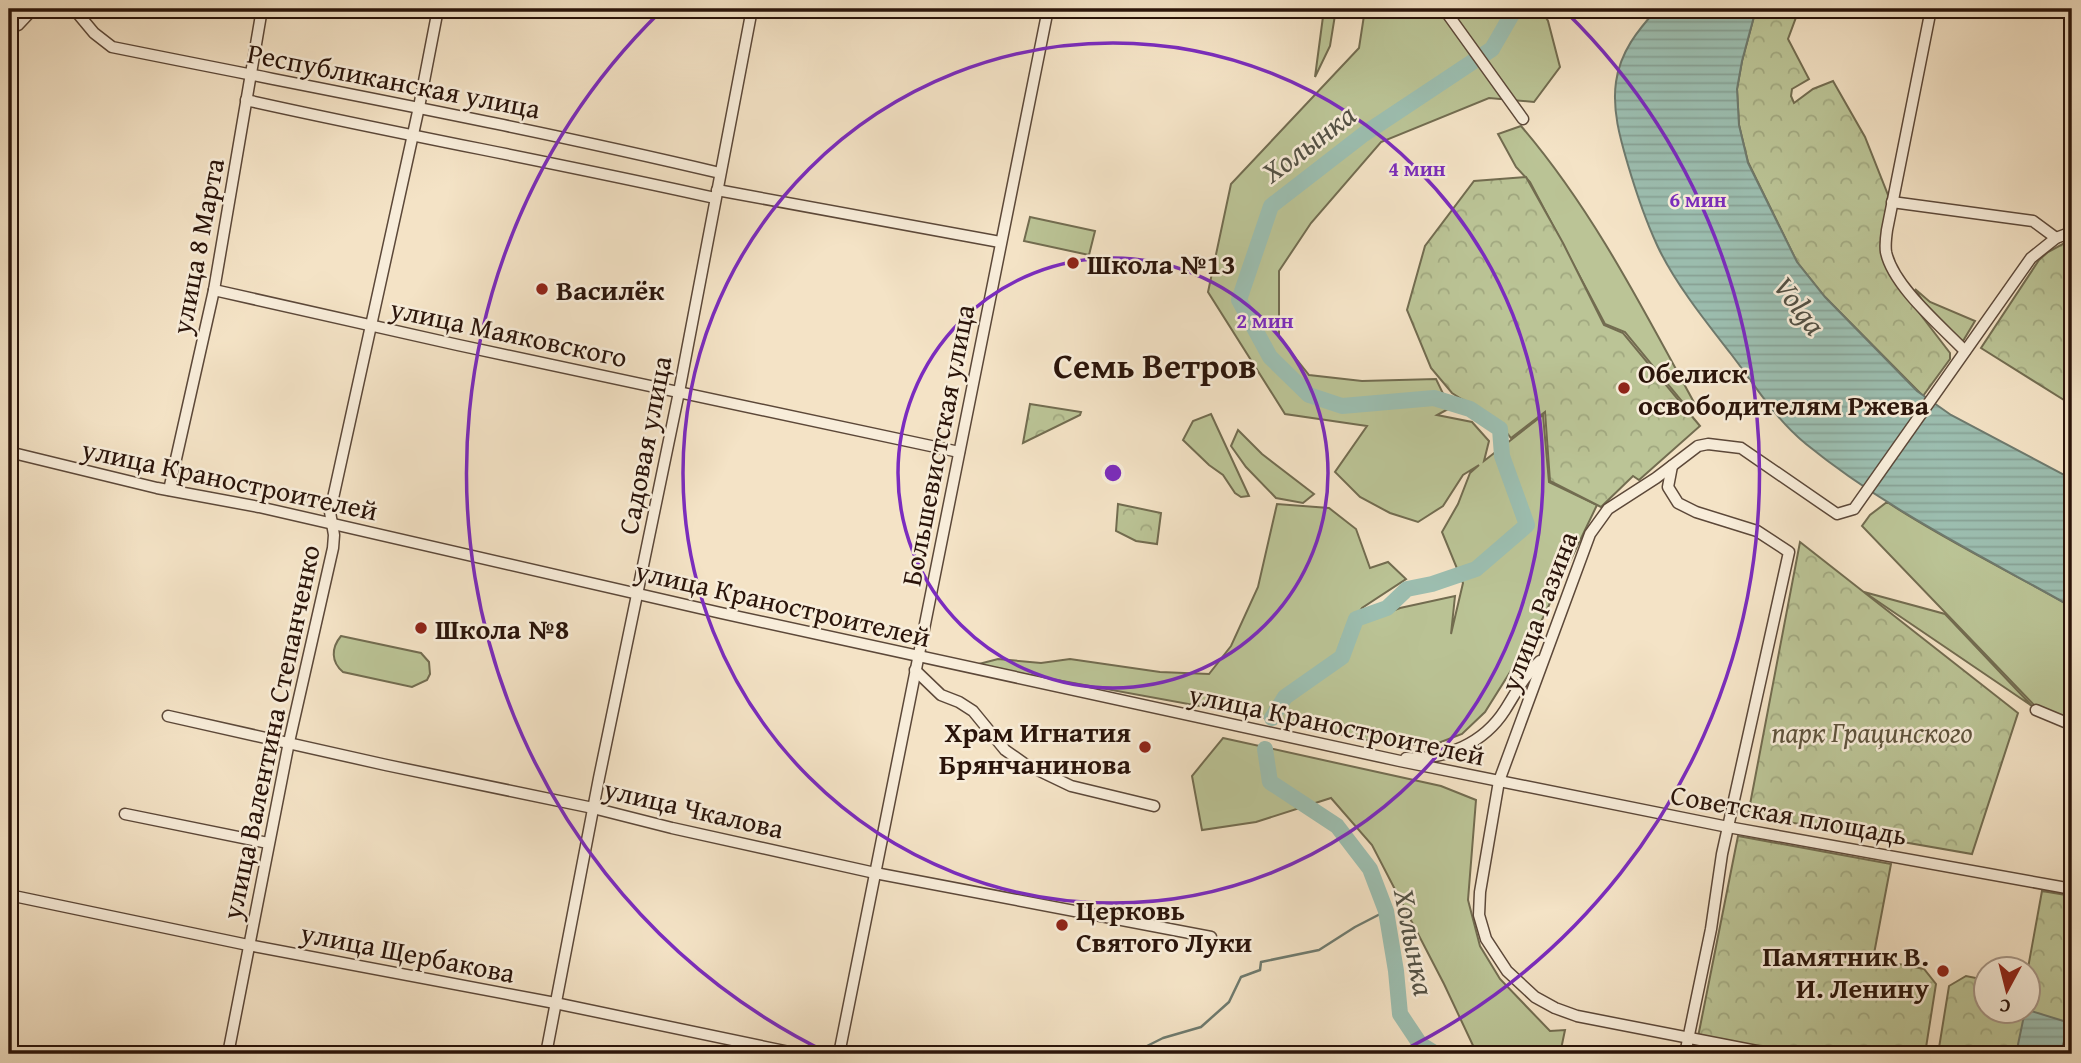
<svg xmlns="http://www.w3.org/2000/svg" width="2081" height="1063" font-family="'Gentium Book Plus',serif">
<defs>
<pattern id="park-crowns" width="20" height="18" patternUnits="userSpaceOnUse" patternTransform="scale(1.75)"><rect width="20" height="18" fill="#bbc496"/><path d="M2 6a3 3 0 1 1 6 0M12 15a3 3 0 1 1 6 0" fill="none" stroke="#a1a880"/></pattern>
<pattern id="water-rules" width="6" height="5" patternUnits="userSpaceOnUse" patternTransform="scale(1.75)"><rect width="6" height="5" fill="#9cbeb0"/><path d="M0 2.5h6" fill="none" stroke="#87a296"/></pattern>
</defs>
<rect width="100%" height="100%" fill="#f4e3c6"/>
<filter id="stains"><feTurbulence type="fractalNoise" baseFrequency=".00286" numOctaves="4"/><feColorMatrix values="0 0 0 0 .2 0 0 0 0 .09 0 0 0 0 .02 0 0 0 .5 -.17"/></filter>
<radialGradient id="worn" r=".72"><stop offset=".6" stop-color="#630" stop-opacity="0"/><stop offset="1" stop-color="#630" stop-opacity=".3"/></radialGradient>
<g fill="#bbc496" stroke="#726c50" stroke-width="2">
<polygon points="1324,9 1336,9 1330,46 1315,77"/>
<polygon points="1365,9 1541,9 1548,21 1560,67 1534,102 1489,98 1381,142 1311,223 1279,271 1279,337 1309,375 1362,381 1436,379 1450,408 1437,415 1472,422 1489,441 1484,461 1543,415 1549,482 1597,505 1539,626 1485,712 1462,734 1433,745 1398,745 1361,739 1292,723 975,665 998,659 1041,663 1070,659 1160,672 1209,674 1231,646 1258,587 1277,504 1329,508 1356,529 1370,568 1388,562 1406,579 1362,608 1341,640 1341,661 1358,624 1400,608 1455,596 1451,634 1463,583 1442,532 1458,504 1470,473 1479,465 1463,475 1443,506 1418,522 1390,513 1360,497 1335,472 1367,426 1285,414 1208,292 1231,184 1359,48"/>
<path d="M 1521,126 C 1593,210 1643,309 1696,406 L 1689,410 L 1625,332 L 1605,324 L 1530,182 L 1516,167 L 1498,134 Z"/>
<polygon points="1030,217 1095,231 1089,255 1024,241"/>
<polygon points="1915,289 1930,302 1975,321 1963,341 1959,340 1927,308"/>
<polygon points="1211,414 1249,496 1241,497 1235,493 1223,475 1209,465 1183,440 1193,421"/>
<polygon points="1238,430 1262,454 1314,494 1303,503 1276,498 1246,467 1231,446"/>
<path d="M 1887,502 C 1946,541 2011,572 2072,607 L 2072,720 L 2035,706 L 1862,526 L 1870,515 Z"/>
<polygon points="1864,592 1945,614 2033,707 2029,704"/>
<path d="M 341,636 L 421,653 L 429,662 L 430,674 L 427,680 L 412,687 L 343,672 C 331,662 331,648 341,636 Z"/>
<polygon points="1223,738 1441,786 1476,800 1468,900 1480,946 1500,979 1550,1031 1565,1030 1560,1054 1477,1054 1444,984 1372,845 1331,798 1256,822 1202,830 1192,776"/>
</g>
<g fill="url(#park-crowns)" stroke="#726c50" stroke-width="2">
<polygon points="1756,9 1791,9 1798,12 1788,39 1809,79 1792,89 1791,96 1794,103 1813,89 1833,81 1865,137 1888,195 1885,255 1891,276 1950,353 1950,359 1923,396 1825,297 1797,262 1748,162 1739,125 1737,89 1742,61"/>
<polygon points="1526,177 1563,243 1604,325 1623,333 1700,426 1639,480 1633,476 1601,507 1550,481 1545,412 1511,438 1499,423 1452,393 1431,368 1407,310 1425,246 1474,181"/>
<polygon points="2072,239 2072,405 1981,348 2039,260 2048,252"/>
<polygon points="1030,404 1081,412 1080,415 1023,443"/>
<polygon points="1118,504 1161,513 1157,544 1136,541 1116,531"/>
<polygon points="1800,542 2018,713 1972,854 1748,815"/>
<polygon points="1738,836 1891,864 1873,959 1924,969 1936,984 1925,1054 1800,1054 1698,1037"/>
<polygon points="2042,891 2072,896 2072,1054 1938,1054 1949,986 1966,976 1986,980 1986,1010 2028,1010 2028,968"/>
</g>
<g fill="url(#water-rules)" stroke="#6e7a6e" stroke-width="2">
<path d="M 1657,9 L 1756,9 L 1742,61 L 1737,89 L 1739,125 L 1748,163 L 1797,262 L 1825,297 L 1917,391 L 1951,415 L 2072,479 L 2072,607 C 1982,556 1887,510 1806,444 C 1775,419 1755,385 1731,354 C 1706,322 1674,282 1657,245 C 1645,219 1636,192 1628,165 C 1620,138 1612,110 1616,82 C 1620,52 1638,30 1657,9 Z"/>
<polygon points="2028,1010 2070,1023 2060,1054 2016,1054 2025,1011"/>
</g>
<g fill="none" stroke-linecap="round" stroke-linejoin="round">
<polyline stroke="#6e7a6e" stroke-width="2.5" points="1135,1054 1137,1051 1163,1038 1201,1027 1229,1002 1241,977 1260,970 1261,962 1319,950 1355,927 1386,911"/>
<g stroke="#9cbeb0" stroke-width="16">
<polyline points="1272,718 1285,697 1342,657 1356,619 1387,608 1407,589 1432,584 1476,569 1527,525 1502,456 1500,429 1470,409 1434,398 1342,406 1309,395 1270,357 1239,300 1271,206 1364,134 1492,49 1515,9"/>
<polyline points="1265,749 1270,782 1337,826 1370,869 1386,911 1396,971 1400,1014 1420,1044 1436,1054"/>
</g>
<g stroke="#5c4839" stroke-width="13">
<g id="minor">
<path d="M 74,9 L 94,33 L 112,47 C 315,88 518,125 720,173"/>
<polyline points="1444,9 1523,119"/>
<path d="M 1931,9 L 1887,230 C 1886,237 1885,245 1886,252 C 1893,286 1941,326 1965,351"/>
<polyline points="9,10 18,25 33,9"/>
<path d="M 246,100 C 402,135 559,163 715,198"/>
<polyline points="717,190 1000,242"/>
<polyline points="1892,202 2033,221 2056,238"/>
<polyline points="214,290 458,345 959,452"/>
<polyline points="9,452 157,488 259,507 721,613 1400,761 1728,827 2072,889"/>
<polyline points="1672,466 1668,487 1678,503 1696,512 1757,531 1789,552 1722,854 1711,929 1685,1054"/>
<polyline points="169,490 214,290 262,9"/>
<polyline points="915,670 941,695 959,702 973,711 1005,750 1025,764 1071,786 1154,806"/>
<polyline points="2036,710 2072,725"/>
<polyline points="168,716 386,765 593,808 672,828 875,873 1211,937"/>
<path d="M 1406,758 C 1446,760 1484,743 1505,710 C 1517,691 1524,676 1540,661"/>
<polyline points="125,814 268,843"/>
<polyline points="9,895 248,945 555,1003 799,1054"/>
<polyline points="228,1054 289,742 333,548 334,535 330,512 419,107 438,9"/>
<polyline points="546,1054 599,778 679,392 752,9"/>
<polyline points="839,1054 1048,9"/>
<polyline points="1772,1054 1577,1016 1555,1008 1535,997 1507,971 1486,939 1479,915 1480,892 1499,781 1590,534 1608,509 1656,478 1698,446 1708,444 1741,448 1837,514 1854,509 2031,258 2056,238 2072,232"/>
</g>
</g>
<use href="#minor" stroke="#f8edda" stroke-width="10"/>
</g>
<g fill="none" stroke="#7b2cbf" stroke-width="3.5">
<circle cx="1113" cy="473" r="215"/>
<circle cx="1113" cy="473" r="430"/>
<path d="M830 1054A646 646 0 0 1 660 12M1566 12A646 646 0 0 1 1396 1054"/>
</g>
<g fill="#8f2418" stroke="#f8edda" stroke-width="2.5">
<circle cx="1073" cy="263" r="7"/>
<circle cx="542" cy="289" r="7"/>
<circle cx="1624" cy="388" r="7"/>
<circle cx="421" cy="628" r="7"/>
<circle cx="1145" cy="747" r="7"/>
<circle cx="1062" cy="925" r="7"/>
<circle cx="1943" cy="971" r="7"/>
</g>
<g text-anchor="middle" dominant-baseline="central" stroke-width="5" stroke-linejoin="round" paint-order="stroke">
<g font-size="28" fill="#2a140a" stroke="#f8edda">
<text transform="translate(394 80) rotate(11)">Республиканская улица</text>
<text transform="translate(197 246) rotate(-79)">улица 8 Марта</text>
<text transform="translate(509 332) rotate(12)">улица Маяковского</text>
<text transform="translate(644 445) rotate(-79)">Садовая улица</text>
<text transform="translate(937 445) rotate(-79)">Большевистская улица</text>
<text transform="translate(230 479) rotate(12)">улица Краностроителей</text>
<text transform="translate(783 603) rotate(13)">улица Краностроителей</text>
<text transform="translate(1538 611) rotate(-69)">улица Разина</text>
<text transform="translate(1337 724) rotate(12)">улица Краностроителей</text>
<text transform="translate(270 732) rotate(-78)">улица Валентина Степанченко</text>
<text transform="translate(694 808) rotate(13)">улица Чкалова</text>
<text transform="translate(1789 814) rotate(10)">Советская площадь</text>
<text transform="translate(408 952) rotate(11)">улица Щербакова</text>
</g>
<g font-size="28" font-weight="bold" fill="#2a140a" stroke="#f8edda" text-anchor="start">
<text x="1087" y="263">Школа №13</text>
<text x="556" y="289">Василёк</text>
<text x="1638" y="372">Обелиск<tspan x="1638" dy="32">освободителям Ржева</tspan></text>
<text x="435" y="628">Школа №8</text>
<text x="1131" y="731" text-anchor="end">Храм Игнатия<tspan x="1131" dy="32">Брянчанинова</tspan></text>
<text x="1076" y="909">Церковь<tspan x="1076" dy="32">Святого Луки</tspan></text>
<text x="1929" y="955" text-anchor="end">Памятник В.<tspan x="1929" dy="32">И. Ленину</tspan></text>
</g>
<g font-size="28" font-style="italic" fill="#5d523b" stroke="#f8edda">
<text x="1872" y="731">парк Грацинского</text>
</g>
<g font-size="30" font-style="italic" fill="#525044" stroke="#f8edda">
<text transform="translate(1308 143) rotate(-37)">Холынка</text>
<text transform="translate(1800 305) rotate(53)">Volga</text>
<text transform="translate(1415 942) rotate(79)">Холынка</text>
</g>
<g font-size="35" font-weight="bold" fill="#2a140a" stroke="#f8edda">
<text x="1155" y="365">Семь Ветров</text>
</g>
</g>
<circle cx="1113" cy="473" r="10" fill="#7b2cbf" stroke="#f8edda" stroke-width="3.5"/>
<g font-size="21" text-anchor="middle" font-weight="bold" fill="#7b2cbf" stroke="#f8edda" stroke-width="5" stroke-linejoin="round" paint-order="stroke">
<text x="1417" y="176">4 мин</text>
<text x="1698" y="207">6 мин</text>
<text x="1265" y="328">2 мин</text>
</g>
<rect width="2081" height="1063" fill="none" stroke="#f4e3c6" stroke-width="35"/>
<rect x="10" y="10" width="2060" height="1042" fill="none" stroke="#2a140a" stroke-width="3.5"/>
<rect x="18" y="18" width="2046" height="1028" fill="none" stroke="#2a140a" stroke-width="2"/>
<g transform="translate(2007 990) rotate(187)"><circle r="33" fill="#f8edda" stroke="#a69687" stroke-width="2"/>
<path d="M0-5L12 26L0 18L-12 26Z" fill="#8f2418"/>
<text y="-10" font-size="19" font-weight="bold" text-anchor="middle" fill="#2a140a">С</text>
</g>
<rect width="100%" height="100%" filter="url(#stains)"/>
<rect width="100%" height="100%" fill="url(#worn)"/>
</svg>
